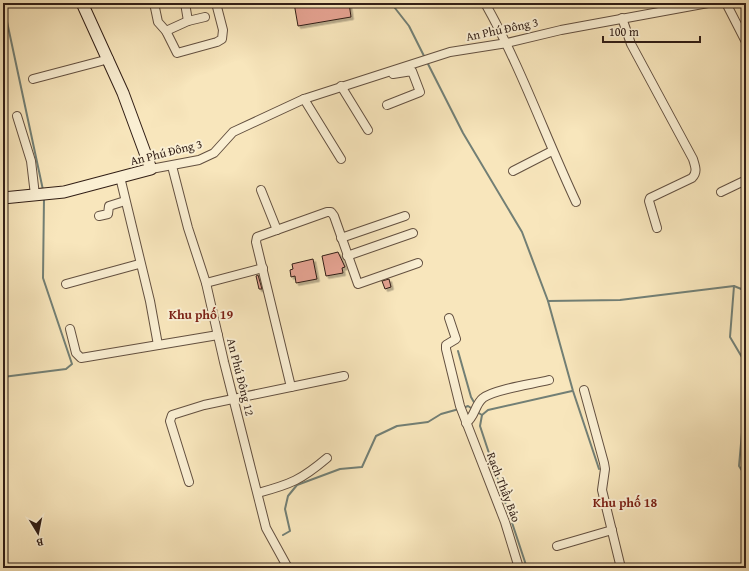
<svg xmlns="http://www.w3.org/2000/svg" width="749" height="571" font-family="'Gentium Book Plus',serif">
<defs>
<filter id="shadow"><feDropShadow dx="2.5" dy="2.5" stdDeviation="0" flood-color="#0004"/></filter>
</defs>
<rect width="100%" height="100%" fill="#f8e6bc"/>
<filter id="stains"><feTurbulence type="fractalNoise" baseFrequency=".005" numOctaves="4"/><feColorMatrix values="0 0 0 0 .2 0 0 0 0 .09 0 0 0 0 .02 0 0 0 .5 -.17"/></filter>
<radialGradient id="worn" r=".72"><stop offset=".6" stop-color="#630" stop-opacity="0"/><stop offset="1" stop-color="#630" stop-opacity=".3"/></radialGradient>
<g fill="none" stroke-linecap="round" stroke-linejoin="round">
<g stroke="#727f75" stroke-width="2">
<polyline points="3,3 43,190"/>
<polyline points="391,3 409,26 425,58"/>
<polyline points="427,62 463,133 522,232 548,301 573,391 599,469"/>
<polyline points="734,286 730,337 743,359 746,375"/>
<polyline points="548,301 620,300 734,286 746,291"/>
<polyline points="458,351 471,397 475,404"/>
<polyline points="3,377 66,369 72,364 43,278 44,198"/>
<polyline points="746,387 739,466 746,477"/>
<polyline points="463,408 468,406 474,410"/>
<polyline points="477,412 482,415"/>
<polyline points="283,535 290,531 285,509 288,496 297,485 340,469 362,467 376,436 397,426 428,422 441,414 459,409"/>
<polyline points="527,568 480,426 482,415 488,410 572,391"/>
</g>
</g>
<g fill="#e5a392" stroke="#311e16" filter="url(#shadow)">
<polygon points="294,3 349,3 351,17 298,26"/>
<polygon points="338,252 345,267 342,268 343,273 326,276 322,256"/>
<polygon points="313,259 317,279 296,283 295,276 291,277 290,270 293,269 292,264"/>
<polygon points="258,275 262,289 259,289 256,276"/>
<polygon points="389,279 391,287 385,289 382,281"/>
</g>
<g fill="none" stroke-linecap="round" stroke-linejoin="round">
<g stroke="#635040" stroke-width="10">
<g id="street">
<polyline points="154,3 158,22 166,31 177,53 217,42 222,39 223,30 216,3"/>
<polyline points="185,3 188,21"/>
<path d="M 485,3 C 521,67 545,136 576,202"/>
<polyline points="726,3 746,42"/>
<path d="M 622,18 L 631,44 L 693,159 C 695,166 698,172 692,178 L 650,198 L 649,201 L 657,228"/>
<polyline points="166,31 188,21 205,17"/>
<polyline points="33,79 109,59"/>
<polyline points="341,86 368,130"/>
<polyline points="304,99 341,159"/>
<polyline points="387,105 420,92 412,71 393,74"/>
<polyline points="17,116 31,161 35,195"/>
<polyline points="172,166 188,228 206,283 224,362 266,528 288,568"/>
<polyline points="151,169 199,160 214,153 233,132 304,99 450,52 507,43 561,30 708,3"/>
<polyline points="513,171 552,151"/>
<polyline points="120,177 150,301 158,345"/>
<polyline points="261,190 277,230"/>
<polyline points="721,192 746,180"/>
<polyline points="99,216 108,214 109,206 125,201"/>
<polyline points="341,238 405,216"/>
<polyline points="347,256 413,233"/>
<polyline points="206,283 263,268"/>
<polyline points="66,284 139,264"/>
<polyline points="449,318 456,339 446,345 446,349 460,406 505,522 519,568"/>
<polyline points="70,329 76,353 81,358 218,335"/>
<polyline points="291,387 256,242 257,237 327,212 331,212 334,216 358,284 418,263"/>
<polyline points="584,390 604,463 605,469 602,490 621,568"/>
<path d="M 466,423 C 475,417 475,404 483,398 C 494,389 534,384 549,380"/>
<polyline points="189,482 170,421 172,415 204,405 344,376"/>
<path d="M 258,493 C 291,484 301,480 327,458"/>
<polyline points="557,546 612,530"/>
</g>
</g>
<g stroke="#311e16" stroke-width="13">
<polyline id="secondary" points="3,198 64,192 151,169 123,93 82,3"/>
</g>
<use href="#street" stroke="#faefd3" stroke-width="8"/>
<use href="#secondary" stroke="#faefd3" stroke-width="11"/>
</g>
<g text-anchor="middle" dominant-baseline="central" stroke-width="4" stroke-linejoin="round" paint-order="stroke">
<g font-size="12" fill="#311e16" stroke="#faefd3">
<text transform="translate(502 29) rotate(-12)">An Phú Đông 3</text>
<text transform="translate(166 152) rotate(-14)">An Phú Đông 3</text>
<text transform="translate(241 377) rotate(76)">An Phú Đông 12</text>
<text transform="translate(504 487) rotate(69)">Rạch Thầy Bảo</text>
</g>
<g font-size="13" font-weight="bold" fill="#7a1f14" stroke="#faefd3">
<text x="201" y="314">Khu phố 19</text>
<text x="625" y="502">Khu phố 18</text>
</g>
</g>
<rect width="749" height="571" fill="none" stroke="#f8e6bc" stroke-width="16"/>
<rect x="4" y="4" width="741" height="563" fill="none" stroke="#311e16" stroke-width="2"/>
<rect x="8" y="8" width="733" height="555" fill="none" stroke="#311e16"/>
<g transform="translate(38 533) rotate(170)" stroke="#faefd3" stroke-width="3" paint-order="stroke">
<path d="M0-3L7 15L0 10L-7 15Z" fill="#311e16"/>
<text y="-6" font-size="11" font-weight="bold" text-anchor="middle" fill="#311e16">B</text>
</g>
<path d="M603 36v6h97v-6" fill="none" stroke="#311e16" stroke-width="2"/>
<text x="609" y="36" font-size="12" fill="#311e16" stroke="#faefd3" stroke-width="3" paint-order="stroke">100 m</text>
<rect width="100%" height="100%" filter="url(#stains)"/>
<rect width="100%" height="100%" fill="url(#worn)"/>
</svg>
